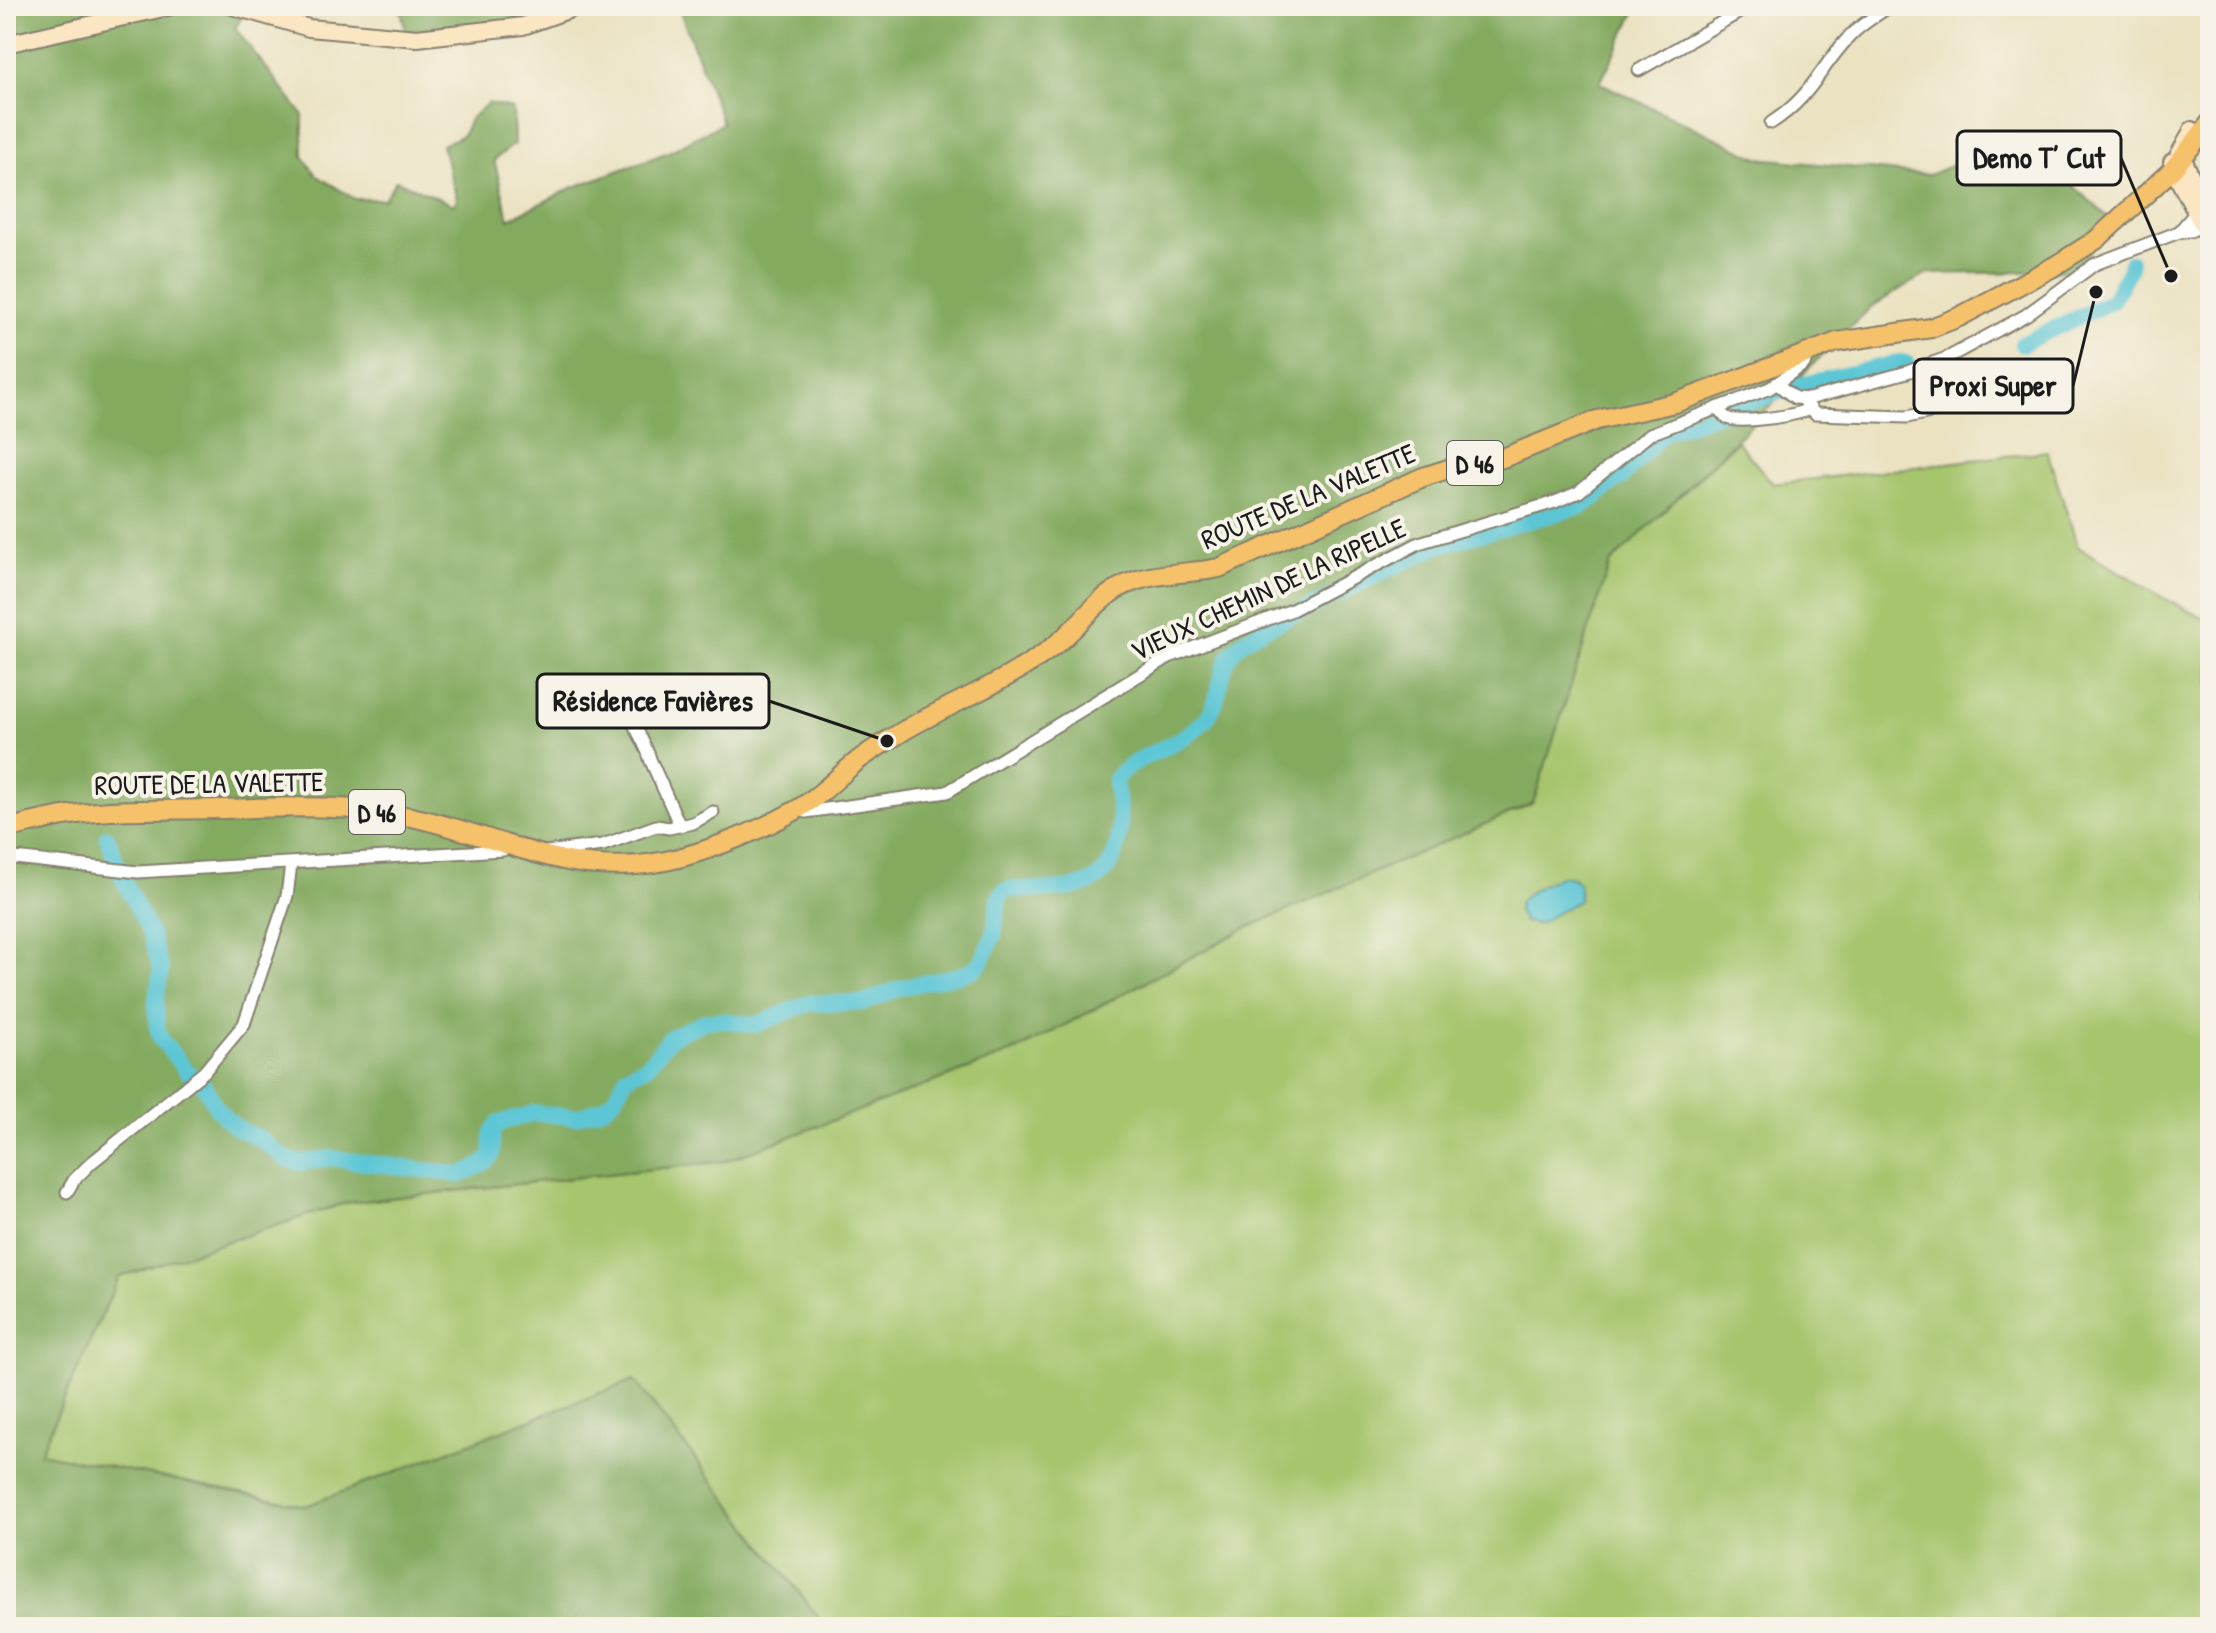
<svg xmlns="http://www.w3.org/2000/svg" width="2216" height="1633" font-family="'Patrick Hand',sans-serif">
<rect width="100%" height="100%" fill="#f7f3e8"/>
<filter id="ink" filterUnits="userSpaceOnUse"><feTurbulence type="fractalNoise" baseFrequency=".0125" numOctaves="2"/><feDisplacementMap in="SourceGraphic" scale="16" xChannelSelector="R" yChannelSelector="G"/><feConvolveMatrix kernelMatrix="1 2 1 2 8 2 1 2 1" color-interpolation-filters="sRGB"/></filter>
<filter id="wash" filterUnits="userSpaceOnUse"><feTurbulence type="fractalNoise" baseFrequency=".006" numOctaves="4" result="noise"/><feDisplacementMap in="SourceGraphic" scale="32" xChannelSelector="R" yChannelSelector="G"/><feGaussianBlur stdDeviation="1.8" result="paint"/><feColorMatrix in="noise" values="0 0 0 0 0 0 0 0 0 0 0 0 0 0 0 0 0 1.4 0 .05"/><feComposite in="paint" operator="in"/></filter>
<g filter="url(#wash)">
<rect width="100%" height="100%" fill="#ebe2c1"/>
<polygon fill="#a6c56d" stroke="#617044" stroke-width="2" points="1737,441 1773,484 2047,451 2078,547 2171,602 2210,621 2210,1627 826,1627 634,1380 306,1506 40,1453 119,1277 345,1203 726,1161 1018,1050 1240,931 1533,803 1609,564"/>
<g fill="#84aa60" stroke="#50633e" stroke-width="2">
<polygon points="6,6 249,6 235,28 303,115 303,156 316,175 355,199 384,199 396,180 454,205 457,199 442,145 463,135 470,119 488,103 513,109 514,144 494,160 509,219 574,187 669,152 723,123 678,6 1638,6 1600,83 1758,158 1929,175 2019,137 2110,219 2076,271 1926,274 1870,308 1610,564 1533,803 1240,931 1018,1050 726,1161 345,1203 119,1277 40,1453 306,1506 634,1380 826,1627 6,1627"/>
<polygon points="392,6 559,6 521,20 406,31 401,11"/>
</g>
<polygon fill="#5bc6d5" stroke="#3c7178" stroke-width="2" points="1560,876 1573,878 1579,883 1579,900 1538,924 1524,922 1518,911 1520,901 1533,890"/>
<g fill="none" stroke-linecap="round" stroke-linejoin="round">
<g stroke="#5bc6d5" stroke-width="16">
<polyline points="2203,187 2210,181"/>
<polyline points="2022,344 2112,301 2129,270 2131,262"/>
<polyline points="1582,507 1623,476 1663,433 1799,385 1901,362 1908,364"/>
<polyline points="1296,614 1440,545 1579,507"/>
<polyline points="107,837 119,869"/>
<path d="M 120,873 L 150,933 L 161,970 L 156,1000 L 157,1026 L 160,1038 L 186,1070 L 205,1087 L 216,1107 L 227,1120 L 239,1129 L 259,1138 L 286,1159 L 300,1163 L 331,1158 L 461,1175 L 483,1164 L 492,1155 L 492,1132 L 499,1123 L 535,1113 L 576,1117 L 605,1107 L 614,1099 L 627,1076 L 647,1066 L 671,1037 L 705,1021 L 721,1020 L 755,1025 L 809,1003 L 864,1003 L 899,988 L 963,974 L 975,968 L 982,961 L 994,935 L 999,898 L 1004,891 L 1012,889 C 1059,890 1112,898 1119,835 C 1122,818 1116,797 1115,779 C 1141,751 1174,750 1203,722 C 1222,705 1217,674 1231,654 C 1245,635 1268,627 1288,618"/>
</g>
</g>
</g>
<g filter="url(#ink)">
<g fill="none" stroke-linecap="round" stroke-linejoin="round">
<g stroke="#847f6e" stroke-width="15">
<g id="street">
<polyline points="1639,70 1750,6"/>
<path d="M 1771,123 C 1813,96 1819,68 1850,36 C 1861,24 1877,15 1890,6"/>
<polyline points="2200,207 2179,232 2191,231 2206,223"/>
<polyline points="1777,384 1795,398 1809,399 1907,372 1947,358 2026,315 2095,264 2179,232"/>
<polyline points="1803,399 1815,414 1907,417 1974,403 1988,395 2018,389 2016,380"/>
<path d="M 1719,407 C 1721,412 1722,415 1727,418 C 1738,424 1797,416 1808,409"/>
<path d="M 617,692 C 623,704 649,750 650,759 L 680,826"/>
<polyline points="798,809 806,812 947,792 1169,657 1292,610 1419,543 1555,502 1579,492 1650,434 1770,388 1804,364 1809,352"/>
<polyline points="546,852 603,845 656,826 669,828 693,823 713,812"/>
<polyline points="6,857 138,872 503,850 505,846"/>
<polyline points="67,1192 74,1180 91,1163 204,1072 244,1024 287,896 291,864"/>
</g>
</g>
<g stroke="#847f6e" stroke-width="20">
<g id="secondary">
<polyline points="232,6 309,28 417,38 523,26 579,6"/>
<polyline points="6,44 172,6"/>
<path d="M 2192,130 C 2187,144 2176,155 2173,169 L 2210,239"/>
<polyline points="2172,162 2179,159 2184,161 2210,218"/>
</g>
</g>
<g stroke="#847f6e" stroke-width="22">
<path id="primary" d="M 6,829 C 27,824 49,818 70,815 C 120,808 171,810 221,809 C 284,807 349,804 411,817 C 499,835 566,879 660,862 C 701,855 770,827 806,804 C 824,792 839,776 856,762 C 871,750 889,740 905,730 C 955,701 1009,681 1054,646 C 1077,629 1093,603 1117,589 C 1148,571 1186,575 1219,568 L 1423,477 L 1448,469 L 1503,458 L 1597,420 L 1675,403 L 1837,342 L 1931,328 L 1959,317 L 2053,267 L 2096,240 L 2173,169 L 2210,123"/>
</g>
<use href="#street" stroke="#fff" stroke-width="11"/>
<use href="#secondary" stroke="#fbe6c4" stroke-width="16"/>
<use href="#primary" stroke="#f5c16b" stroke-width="18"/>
</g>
</g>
<g text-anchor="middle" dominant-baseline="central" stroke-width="8" stroke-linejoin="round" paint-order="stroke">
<g fill="#f7f3e8" stroke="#5e5c59" stroke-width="2">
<rect x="1447" y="441" width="56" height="44" rx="6"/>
<rect x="349" y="790" width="56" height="44" rx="6"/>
</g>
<g font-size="26" font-weight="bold" fill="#1c1c1c">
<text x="1475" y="463">D 46</text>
<text x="377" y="812">D 46</text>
</g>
<g font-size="28" fill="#1c1c1c" stroke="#f7f3e8">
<text transform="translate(1308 496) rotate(-23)">ROUTE DE LA VALETTE</text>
<text transform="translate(1268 589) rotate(-25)">VIEUX CHEMIN DE LA RIPELLE</text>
<text transform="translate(209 783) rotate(-1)">ROUTE DE LA VALETTE</text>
</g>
</g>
<path fill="none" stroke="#1c1c1c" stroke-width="3" d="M2171 276L2121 158M2096 292L2073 386M887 741L769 701"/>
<g fill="#1c1c1c" stroke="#f7f3e8" stroke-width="3">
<circle cx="2171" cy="276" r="8"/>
<circle cx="2096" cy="292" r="8"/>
<circle cx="887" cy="741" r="8"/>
</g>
<g fill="#f7f3e8" stroke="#1c1c1c" stroke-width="3">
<rect x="1957" y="131" width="164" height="54" rx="8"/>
<rect x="1914" y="359" width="159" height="54" rx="8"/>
<rect x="537" y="674" width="232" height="54" rx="8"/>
</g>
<g font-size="30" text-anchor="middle" font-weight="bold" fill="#1c1c1c">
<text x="2039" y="168">Demo T’ Cut</text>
<text x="1993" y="396">Proxi Super</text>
<text x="653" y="711">Résidence Favières</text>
</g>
<rect width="2216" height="1633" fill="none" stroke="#f7f3e8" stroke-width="32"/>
</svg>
